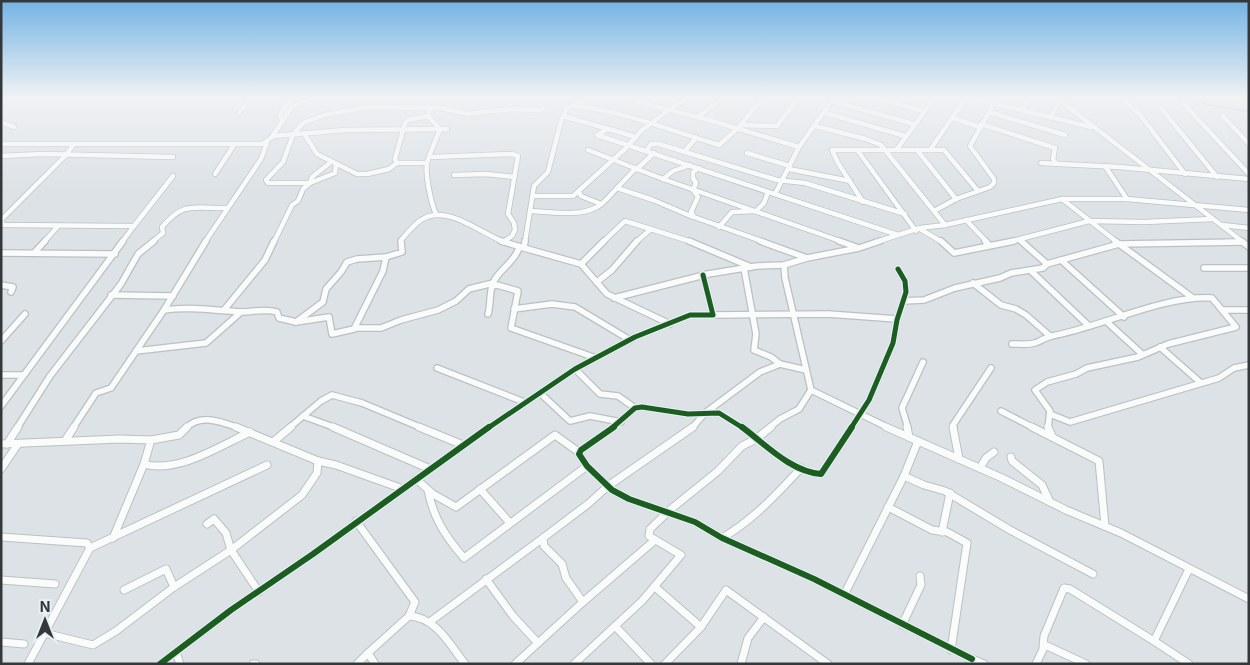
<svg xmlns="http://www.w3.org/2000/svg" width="1250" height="665" font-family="Inter,sans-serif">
<rect width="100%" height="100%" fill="#dde2e6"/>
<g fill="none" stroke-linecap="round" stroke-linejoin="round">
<polyline stroke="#65b2de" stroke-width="1" points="1185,96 1206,104 1249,112"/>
<g stroke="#bcc0c3" stroke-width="6">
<g id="minor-far2">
<polyline points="616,96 709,120 799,147"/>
<polyline points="870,96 923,111"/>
<polyline points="1054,96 1243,242"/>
<polyline points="1120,96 1141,116 1185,174"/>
<polyline points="1231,96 1249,100"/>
<polyline points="967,97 1091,127"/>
<polyline points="832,101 914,124"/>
<polyline points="1182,102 1249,174"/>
<polyline points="898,104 904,96"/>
<path d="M 574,106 C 623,111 672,131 719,145 L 738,128 L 764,96"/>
<path d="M 430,108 L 428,116 L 440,129 C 436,140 430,152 427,163 C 425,174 431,204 436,214"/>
<polyline points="1161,108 1217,177"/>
<polyline points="1023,109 1029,96"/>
<polyline points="989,112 1065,135"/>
<polyline points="239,113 251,96"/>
<polyline points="825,113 905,136"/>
<polyline points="563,116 636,137"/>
<polyline points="1223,116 1249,144"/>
<polyline points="697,117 727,96"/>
<polyline points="1051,117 1059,101"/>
<polyline points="953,118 980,127"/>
<polyline points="282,120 280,116 287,104 298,96"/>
<polyline points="1,122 14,127"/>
<polyline points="981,124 1055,148 1053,159 1056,163"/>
<polyline points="741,125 777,126 800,96"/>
<polyline points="815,126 866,139 881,145 945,225"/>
<polyline points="608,129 597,135 898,235"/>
<polyline points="305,135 317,154 357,174 367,174 389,169 397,163 427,163"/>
<polyline points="273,136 346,130 447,129"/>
<polyline points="1,144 262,144 271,138 292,107 314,96"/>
<polyline points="897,149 936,96"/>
<polyline points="588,150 663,179 843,242"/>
<polyline points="917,150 956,199"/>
<polyline points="930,150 967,96"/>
<polyline points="646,151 651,144 659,144 777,180 805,183 905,214"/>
<polyline points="858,151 916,231"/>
<polyline points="684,152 696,138"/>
<polyline points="747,153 790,166"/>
<polyline points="1,156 43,154 173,157"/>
<polyline points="431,157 512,154 518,156 508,214 514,223 515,230 512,236 503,242"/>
<polyline points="397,163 395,159 405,123 408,120 428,116"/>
<polyline points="1041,163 1119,167 1249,179"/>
<polyline points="336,164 335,173 310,183 268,183 266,180 283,162 293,135 303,123 324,115 369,107 441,108 467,114 512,109 540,110 544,108"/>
<polyline points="1105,166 1127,199"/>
<polyline points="636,168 617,188 653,200 693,217"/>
<polyline points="637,169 654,153"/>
<polyline points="789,169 850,181"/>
<polyline points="215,174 234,145"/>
<polyline points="454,175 486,174 514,177"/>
<polyline points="663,179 673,171 690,165"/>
<polyline points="693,190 698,197 691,212 694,217 764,242"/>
<polyline points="693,190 696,183 693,178 693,172 699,168"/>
<polyline points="579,192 581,196 601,204"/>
<polyline points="775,194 799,147 835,96"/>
<polyline points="533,196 573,196 625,149 642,130 688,96"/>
<polyline points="1062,199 1117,242"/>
<polyline points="863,202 838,163 832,150 944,150 978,191"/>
<path d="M 530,211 C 550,212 579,217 597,207 C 605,203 611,194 617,188"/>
<polyline points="934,211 956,199 990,187 994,183 994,179 970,146 998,96"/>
<polyline points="966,220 987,242"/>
<polyline points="1,225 134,226 173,176"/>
<polyline points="2,225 2,219 65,156 74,144"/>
<polyline points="1222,225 1249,228"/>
<polyline points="719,227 732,212 756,211 764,203 768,192"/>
<polyline points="920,229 942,242"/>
<polyline points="1020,240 1023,242"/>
<polyline points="44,242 58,226"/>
<polyline points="122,242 134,226"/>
<path d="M 152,242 L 163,233 L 162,227 C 185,200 195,209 227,208"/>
<polyline points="205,242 261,159 267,143"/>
<polyline points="274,242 292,205 298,201 303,189 310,183 312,177 331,162"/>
<path d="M 401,242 L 401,240 C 407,234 413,225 421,220 C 446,203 480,233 504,242"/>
<polyline points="525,242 534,186 548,172 561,121 566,109 592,96"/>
<polyline points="603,242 625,221 692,242"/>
<polyline points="636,242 651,229"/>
<polyline points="876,242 920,228 945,225 1062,199 1127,199 1249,210"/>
<polyline points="1009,242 1089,221 1144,222 1213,219"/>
<polyline points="1225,242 1243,242"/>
</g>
</g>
<g stroke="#bcc0c3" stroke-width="8">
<g id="minor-far1">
<polyline points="501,241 524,248 525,241"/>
<polyline points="689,241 751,267"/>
<polyline points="760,241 807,258"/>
<polyline points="839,241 856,247"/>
<polyline points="941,241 954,253 1014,241"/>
<polyline points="985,241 989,245"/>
<polyline points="1021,241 1047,264"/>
<polyline points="1115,241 1193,298"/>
<polyline points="1241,241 1249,247"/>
<polyline points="524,248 581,264 607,294 670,324"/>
<polyline points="1,253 115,254"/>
<polyline points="34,253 45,241"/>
<polyline points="1061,260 1124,317"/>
<polyline points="581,264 604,241"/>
<polyline points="784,265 785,278 811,390 889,428"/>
<polyline points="744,268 756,334 754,350 771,357 780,364"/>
<polyline points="1204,268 1249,268"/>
<polyline points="1031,271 1089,326"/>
<polyline points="597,282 612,270 637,241"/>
<polyline points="973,283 1001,305 1016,309 1026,315 1050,336"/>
<polyline points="1,285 13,287 11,292"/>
<polyline points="492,286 497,285 518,291 511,328 596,358"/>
<polyline points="111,295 173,296"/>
<polyline points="614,298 708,274 757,266 784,265 807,258 859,248 880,241"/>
<polyline points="903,301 924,300 955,288 1000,278 1011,273 1043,268 1047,264 1119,244 1243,242"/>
<polyline points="514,309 552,304 575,307 630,340"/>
<path d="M 164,310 C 191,306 216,311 242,312 C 254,312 265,308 277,312 L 279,318 L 296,322 L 329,317 L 332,334 L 354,329 L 383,271 L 386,257 L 402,252 L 401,241"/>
<polyline points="224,310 265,260 274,241"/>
<polyline points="1223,310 1249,310"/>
<path d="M 488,314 C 491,304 489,292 493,283 C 499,269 514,263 519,248"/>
<polyline points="713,315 828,314 897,319"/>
<polyline points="296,322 323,302 326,289 341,272 347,262 357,259 386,257"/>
<polyline points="1107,322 1142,354"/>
<polyline points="355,328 381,328 401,320 438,310 456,301 469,289 493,283"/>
<polyline points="1,341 25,314"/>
<path d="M 1012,344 C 1019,344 1028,345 1035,343 C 1041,341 1046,337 1052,336 C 1101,327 1164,295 1212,298 L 1236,327 L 1168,344 L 1138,357 L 1087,368 L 1076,374 L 1047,382 L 1035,390 L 1050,411 L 1048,428"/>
<polyline points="1160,347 1201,383"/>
<polyline points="136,351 206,343 241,312"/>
<polyline points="437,368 524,402"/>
<polyline points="575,369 600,394 618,396 635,408"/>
<polyline points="1,375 23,375"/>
<polyline points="540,393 570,421 590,416 621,422"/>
<polyline points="1,406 123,241"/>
<polyline points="1001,411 1034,428"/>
<polyline points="1050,414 1070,422 1219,378 1234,368 1249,365"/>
<polyline points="303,416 336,428"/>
<polyline points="17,428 50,376 121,284 138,254 154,241"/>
<polyline points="73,428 96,393 111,388 164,310 206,241"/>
<path d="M 186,428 C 201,413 222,422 239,428"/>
<polyline points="289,428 321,401 332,395 362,403 422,428"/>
<polyline points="488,428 575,369 635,337 690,315 713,315 703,275"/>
<polyline points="612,428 635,408 642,407 688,414 719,413 743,428"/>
<polyline points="692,428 705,413 760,372 780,364 806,370"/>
<polyline points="769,428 780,419 799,409 811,390"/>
<polyline points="851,428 869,400 893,343 897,320 906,292 905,281 898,269"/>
<polyline points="908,428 902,408 923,362"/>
<polyline points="954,428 953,425 991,368"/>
</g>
</g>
<g stroke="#bcc0c3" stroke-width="9">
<g id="minor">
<polyline points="236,427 318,461 336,465 403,489"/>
<polyline points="333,427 430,469"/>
<polyline points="419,427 463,445"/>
<polyline points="614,427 581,450 579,454 587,466 612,490 629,499 695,522 722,538 814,579 972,659"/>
<path d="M 742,427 C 765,444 791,472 821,474 L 852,427"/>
<polyline points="886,427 1002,478 1066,510 1121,533 1249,599"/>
<polyline points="907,427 909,437"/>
<polyline points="953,427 959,459"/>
<polyline points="1032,427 1099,461 1105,526"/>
<polyline points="1048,427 1052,436"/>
<polyline points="151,440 179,435 187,427"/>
<polyline points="65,441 74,427"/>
<polyline points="918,441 904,476 924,485 945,491 1010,530 1093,574"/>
<polyline points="273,442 291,427"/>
<polyline points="1,444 120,439 151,440 144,464 113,538"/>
<polyline points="7,444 18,427"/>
<polyline points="1011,457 1012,461 1042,485 1050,502"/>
<path d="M 144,464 C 177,474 220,446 250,432"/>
<polyline points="980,468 986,458 994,452"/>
<polyline points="1,469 18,444"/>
<polyline points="416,479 433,494 456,507 555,435 580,453"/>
<polyline points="480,489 510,523"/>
<path d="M 428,490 C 433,518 446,537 464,558 L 587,466"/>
<polyline points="888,507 932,530 947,532 967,543 951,650"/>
<polyline points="356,521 415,602 409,616"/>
<polyline points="207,524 214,519 226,533 231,550 259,592"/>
<polyline points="942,532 950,493"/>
<polyline points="1,537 87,543 90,548 28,664"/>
<path d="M 722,538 C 753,520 777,494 801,468"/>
<polyline points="655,540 583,602 566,578 562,564 544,546 543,538 588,504 608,486 693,427"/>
<polyline points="90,548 267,465"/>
<polyline points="1189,569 1154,641 1189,664"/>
<polyline points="486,579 513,616 538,643"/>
<polyline points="1,580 55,584"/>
<polyline points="655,587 701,627"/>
<polyline points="124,590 166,569 174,587"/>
<polyline points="844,595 904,476"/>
<polyline points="431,621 543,538"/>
<polyline points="902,625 921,585 920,576"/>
<polyline points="615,626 651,664"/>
<polyline points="44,633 93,645 116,631 174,587 231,550 302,495 317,473 318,461"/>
<polyline points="1,642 24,644"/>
<polyline points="1043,646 1044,636 1064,588 1070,589 1154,641"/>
<polyline points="176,652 180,664"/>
<path d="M 368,653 L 409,616 C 436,617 450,645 465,664"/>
<polyline points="160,664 231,610 313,554 489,427"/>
<polyline points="253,664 256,664"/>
<polyline points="357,664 368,653 375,664"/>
<polyline points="515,664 583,602"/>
<polyline points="574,664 642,601 681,555 649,536 650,529 671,509 718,471 742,446 756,439 771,427"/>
<polyline points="665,664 701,627 726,590 828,664"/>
<polyline points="741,664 748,638 764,617"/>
<polyline points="970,664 972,659 984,664"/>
<polyline points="1036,664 1045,645 1086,664"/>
</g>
</g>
<use href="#minor-far2" stroke="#fafbfb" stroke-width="4.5"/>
<use href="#minor-far1" stroke="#fafbfb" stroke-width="5.5"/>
<use href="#minor" stroke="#fafbfb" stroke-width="7"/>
<g stroke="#e6eff7" stroke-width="8">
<g id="cycleway-far1">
<polyline points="488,428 575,369 635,337 690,315 713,315 703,275"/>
<polyline points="612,428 635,408 642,407 688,414 719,413 743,428"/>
<polyline points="851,428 869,400 893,343 897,320 906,292 905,281 898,269"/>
</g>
</g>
<g stroke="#e6eff7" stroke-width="9">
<g id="cycleway">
<polyline points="614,427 581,450 579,454 587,466 612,490 629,499 695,522 722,538 814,579 972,659"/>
<path d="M 742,427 C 765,444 791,472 821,474 L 852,427"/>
<polyline points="160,664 231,610 313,554 489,427"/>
</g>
</g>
<use href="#cycleway-far1" stroke="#1b5e20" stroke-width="5"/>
<use href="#cycleway" stroke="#1b5e20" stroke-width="6"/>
</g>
<linearGradient id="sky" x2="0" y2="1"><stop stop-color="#73b3e4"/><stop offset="0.51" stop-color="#f0f2f4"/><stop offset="1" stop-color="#f0f2f4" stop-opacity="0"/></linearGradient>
<rect width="1250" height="190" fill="url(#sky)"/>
<rect width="1250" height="665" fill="none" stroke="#35383b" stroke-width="5"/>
<g transform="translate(45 620)" stroke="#e6eff7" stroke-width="4" paint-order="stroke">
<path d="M0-4L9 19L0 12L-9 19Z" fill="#35383b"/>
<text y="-8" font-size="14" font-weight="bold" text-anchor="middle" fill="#35383b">N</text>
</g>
</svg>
